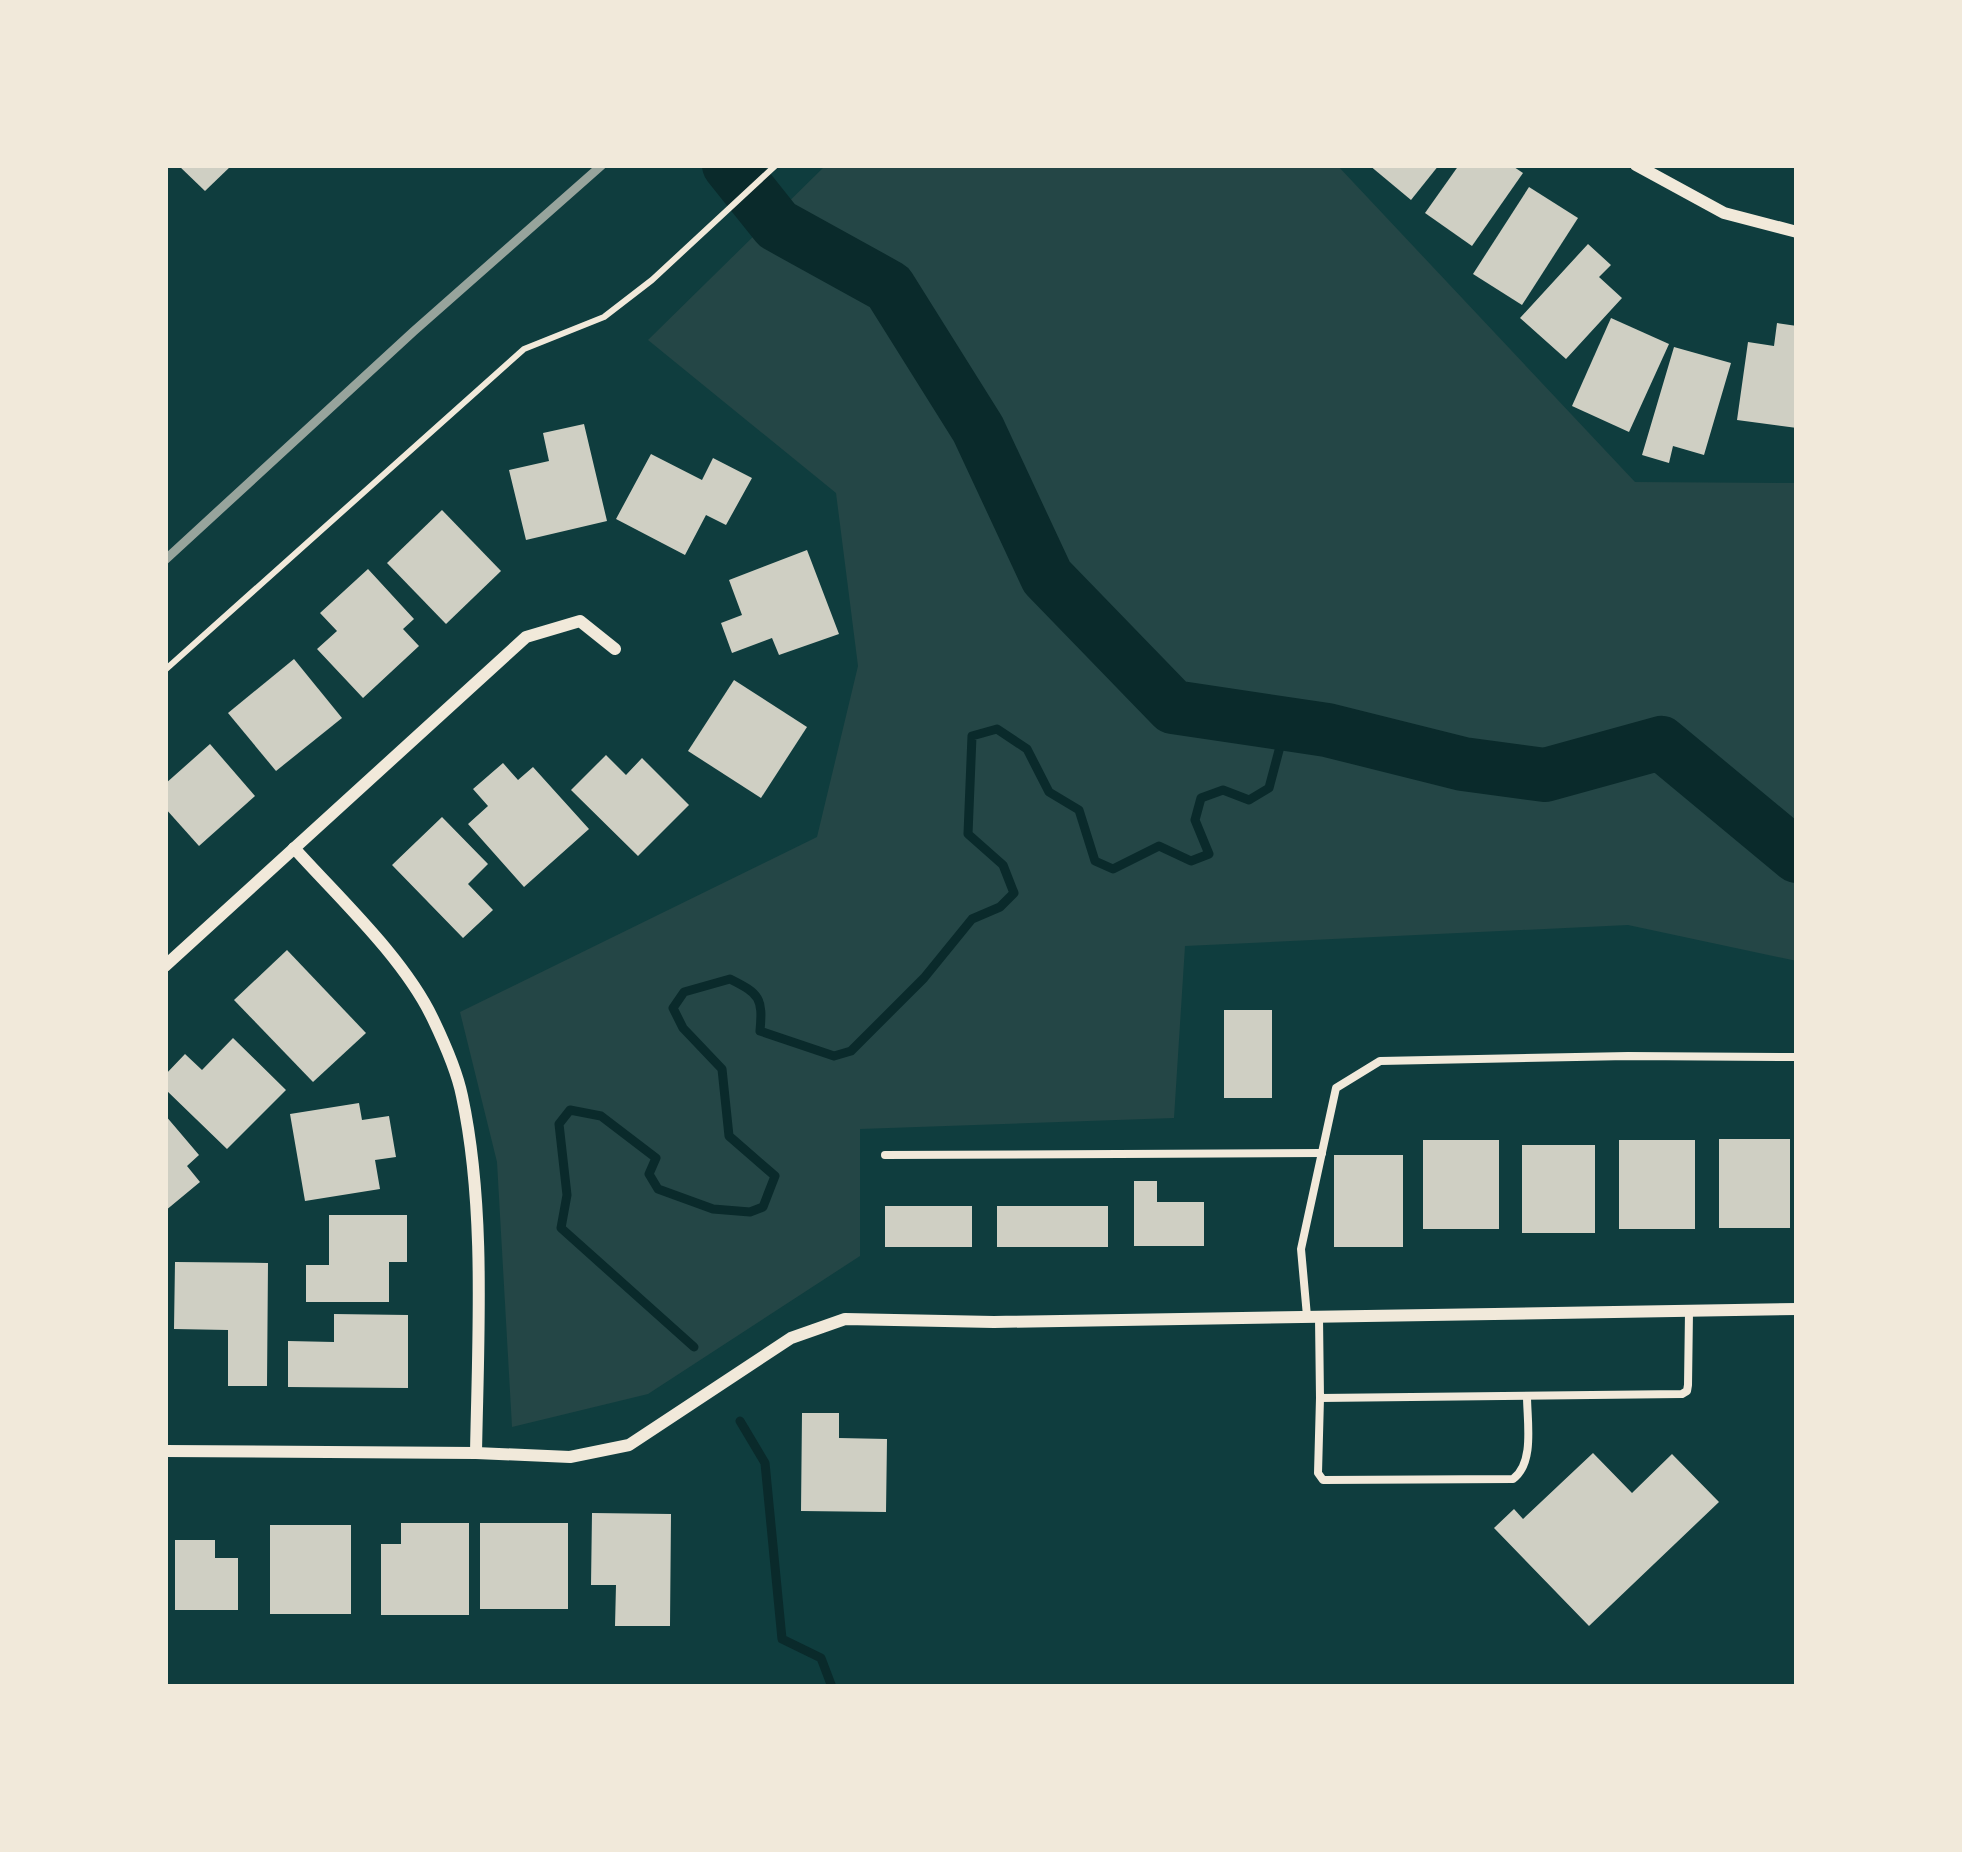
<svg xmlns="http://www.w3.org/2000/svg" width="1962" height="1852" font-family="Jost,sans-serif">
<rect width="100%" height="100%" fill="#0f3d3e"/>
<polygon fill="#244646" points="826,165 1337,165 1635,482 1797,483 1797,961 1628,925 1185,946 1174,1118 860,1129 860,1256 648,1394 512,1427 497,1162 460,1012 817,837 858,666 836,493 648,340"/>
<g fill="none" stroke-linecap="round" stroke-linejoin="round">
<g stroke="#0a2a2b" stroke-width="9">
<path d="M 694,1347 L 561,1228 L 567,1195 L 559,1124 L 570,1110 L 601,1116 L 656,1158 L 649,1174 L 658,1189 L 713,1209 L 750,1212 L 763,1207 L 775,1176 L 729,1136 L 722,1069 L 683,1028 L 673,1008 L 684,992 L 730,979 C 760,994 763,998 760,1031 L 834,1056 L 851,1051 L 924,978 L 972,919 L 1000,907 L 1014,893 L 1003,865 L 968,834 L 972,736 L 997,729 L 1027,749 L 1049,792 L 1079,810 L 1095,861 L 1113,869 L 1159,846 L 1191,861 L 1209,854 L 1195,820 L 1201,798 L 1223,790 L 1249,800 L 1269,788 L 1286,724"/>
<polyline points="740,1421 765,1463 782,1639 821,1658 832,1687"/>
</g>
<polyline stroke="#0a2a2b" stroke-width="54" points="729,165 777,225 889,287 978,429 1047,577 1173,707 1327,730 1463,764 1545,775 1661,743 1797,856"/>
</g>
<g fill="#cfcfc3">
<polygon points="178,165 232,165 205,191"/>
<polygon points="1369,165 1439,165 1411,200"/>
<polygon points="1459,165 1511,165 1523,173 1472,246 1425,213"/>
<polygon points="1529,187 1578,218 1522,305 1473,274"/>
<polygon points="1588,244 1611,265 1599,277 1622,298 1566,359 1520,318"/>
<polygon points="1611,318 1669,344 1629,432 1572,406"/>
<polygon points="1777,323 1797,326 1797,428 1737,420 1748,342 1774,346"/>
<polygon points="1674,347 1731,363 1704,455 1673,446 1669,463 1642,455"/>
<polygon points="584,424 607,521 526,540 509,470 549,461 543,433"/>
<polygon points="651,454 702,480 713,458 752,478 726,525 706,515 685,555 616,519"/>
<polygon points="442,510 501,571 446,624 387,563"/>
<polygon points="807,550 839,634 779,655 772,638 732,653 721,623 742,615 729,580"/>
<polygon points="368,569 414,619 403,629 419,646 363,698 317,649 337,631 320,613"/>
<polygon points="294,659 342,718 276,771 228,713"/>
<polygon points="734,680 807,727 761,798 688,751"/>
<polygon points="210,744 255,796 199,846 165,808 165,784"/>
<polygon points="606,755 626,775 642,758 689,805 638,856 571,790"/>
<polygon points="503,763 518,780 533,767 589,829 524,887 468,824 488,806 473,789"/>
<polygon points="442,817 488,864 468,884 493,910 463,938 392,865"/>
<polygon points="287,950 366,1033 313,1082 234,1000"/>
<rect x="1224" y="1010" width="48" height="88"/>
<polygon points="233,1038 286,1090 227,1149 165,1089 165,1075 185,1054 202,1070"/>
<polygon points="359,1103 362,1120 389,1116 396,1157 375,1160 380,1189 305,1201 290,1114"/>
<polygon points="165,1115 199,1155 187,1166 200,1182 165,1211"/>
<rect x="1719" y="1139" width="71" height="89"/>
<rect x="1423" y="1140" width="76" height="89"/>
<rect x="1619" y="1140" width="76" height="89"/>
<rect x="1522" y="1145" width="73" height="88"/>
<rect x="1334" y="1155" width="69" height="92"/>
<polygon points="1134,1181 1157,1181 1157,1202 1204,1202 1204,1246 1134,1246"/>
<rect x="885" y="1206" width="87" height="41"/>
<rect x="997" y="1206" width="111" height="41"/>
<polygon points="329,1215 407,1215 407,1262 389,1262 389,1302 306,1302 306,1265 329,1265"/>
<polygon points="175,1262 268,1263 267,1386 228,1386 228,1330 174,1329"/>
<polygon points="334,1314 408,1315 408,1388 288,1387 288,1341 334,1342"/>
<polygon points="802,1413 839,1413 839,1438 887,1439 886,1512 801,1511"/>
<polygon points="1593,1453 1632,1493 1672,1454 1719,1502 1589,1626 1494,1528 1514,1509 1523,1519"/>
<polygon points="592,1513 671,1514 670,1626 615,1626 616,1585 591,1585"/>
<polygon points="401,1523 469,1523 469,1615 381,1615 381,1544 401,1544"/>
<rect x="480" y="1523" width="88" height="86"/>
<rect x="270" y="1525" width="81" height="89"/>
<polygon points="175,1540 215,1540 215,1558 238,1558 238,1610 175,1610"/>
</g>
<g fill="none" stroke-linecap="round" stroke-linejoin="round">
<polyline stroke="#f1e9da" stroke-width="6" points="165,670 524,349 604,317 652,280 776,165"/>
<g stroke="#f1e9da" stroke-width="8">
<polyline points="885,1155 1322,1153"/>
<polyline points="1307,1316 1301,1249 1336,1088 1380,1061 1628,1056 1797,1057"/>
<polyline points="1319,1318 1320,1398 1682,1394 1687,1391 1688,1385 1689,1312"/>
<path d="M 1320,1398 L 1318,1473 L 1323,1480 L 1513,1479 C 1535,1463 1527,1421 1527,1396"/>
</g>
<g stroke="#f1e9da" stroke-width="12">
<polyline points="1636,165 1724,213 1797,232"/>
<path d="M 294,848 C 339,898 404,958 433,1019 C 444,1042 457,1071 462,1096 C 486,1208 478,1339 476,1453"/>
<polyline points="165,966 526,637 580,621 615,649"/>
<polyline points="165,1451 476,1453 570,1457 629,1445 791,1338 845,1319 994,1322 1797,1309"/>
</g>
<polyline stroke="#97a49c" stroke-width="9" points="165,560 414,331 602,165"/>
</g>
<rect width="1962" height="1852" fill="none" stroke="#f1e9da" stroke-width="336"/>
</svg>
